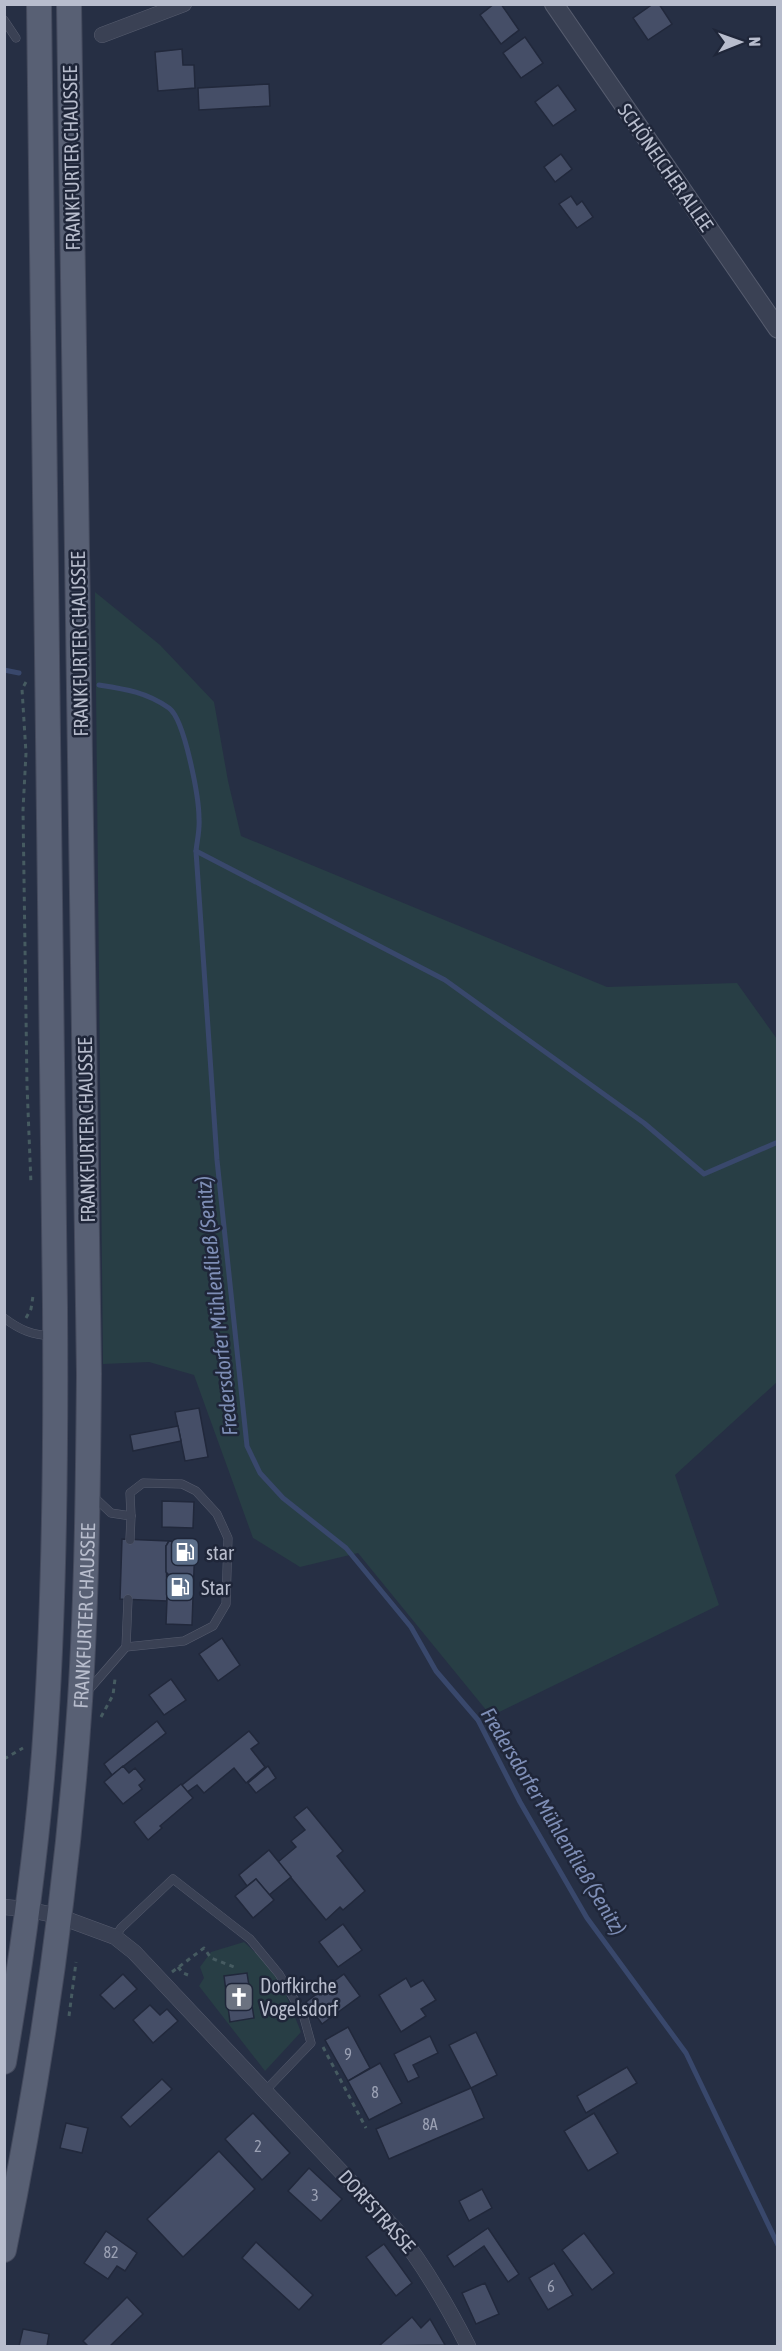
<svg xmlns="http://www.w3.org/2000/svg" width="782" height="2351" font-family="'Asap Condensed',sans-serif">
<rect width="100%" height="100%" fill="#262f44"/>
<g fill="#283e45">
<polygon points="95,592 160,645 214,702 228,781 241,836 607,987 737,983 777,1039 777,1382 675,1475 719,1605 491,1716 358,1553 300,1567 253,1538 194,1375 149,1362 103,1364"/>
<polygon points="244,1942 277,1973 301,2032 265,2071 199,1986 204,1978 200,1967 211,1952"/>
</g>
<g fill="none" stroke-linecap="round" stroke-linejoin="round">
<g stroke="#39486c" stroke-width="5">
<polyline points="4,670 19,673"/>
<path d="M 99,685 C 125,689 146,692 169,708 C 185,720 199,798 199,819 C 200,829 197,841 196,851 L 217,1160 L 247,1446 L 260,1473 L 283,1498 L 346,1548 L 411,1627 L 436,1671 L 478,1720 L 520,1802 L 587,1918 L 686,2053 L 778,2245"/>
<polyline points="196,851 445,980 644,1123 704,1174 778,1142"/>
</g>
</g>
<g fill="#454e67" stroke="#21283b" stroke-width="1.5">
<polygon points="494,4 501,4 519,30 501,44 480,15"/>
<polygon points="653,4 659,4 672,24 648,40 633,18"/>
<polygon points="525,37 543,63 521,78 503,53"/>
<polygon points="182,49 183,65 194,65 195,88 158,91 155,52"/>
<polygon points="269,84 270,106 199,110 198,88"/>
<polygon points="558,85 576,110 553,126 535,102"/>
<polygon points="561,154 572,169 555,182 544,167"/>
<polygon points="571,196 577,205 582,201 593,217 577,228 559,204"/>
<polygon points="199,1408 208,1457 185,1461 175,1412"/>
<polygon points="178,1426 181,1441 133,1451 130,1435"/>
<polygon points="162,1501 194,1502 193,1528 162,1527"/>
<polygon points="122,1539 169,1541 166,1546 167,1601 120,1599"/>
<polygon points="169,1541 195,1542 192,1625 166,1624 168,1574 166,1572 166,1546"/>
<polygon points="222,1638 240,1665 218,1681 199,1654"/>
<polygon points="171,1679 186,1700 164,1715 149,1695"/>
<polygon points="157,1721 166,1733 112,1775 104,1764"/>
<polygon points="249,1731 259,1743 251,1749 265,1767 246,1783 234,1768 204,1793 197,1785 187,1792 182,1785"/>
<polygon points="123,1766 129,1773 135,1768 145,1780 139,1785 142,1789 123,1804 104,1782"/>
<polygon points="268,1766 276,1778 256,1793 248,1783"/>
<polygon points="181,1784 193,1798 160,1826 162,1828 148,1840 134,1822"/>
<polygon points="307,1807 343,1851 337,1856 365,1891 343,1910 340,1907 326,1920 278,1862 296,1847 291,1841 305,1830 294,1817"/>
<polygon points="269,1850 291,1877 269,1895 256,1879 247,1886 239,1875"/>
<polygon points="256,1879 274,1900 253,1918 235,1896"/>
<polygon points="343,1924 362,1950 338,1967 319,1942"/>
<polygon points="247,1973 254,2018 230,2022 224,1976"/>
<polygon points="123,1974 137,1989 114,2009 100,1995"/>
<polygon points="344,1974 360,1996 322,2024 306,2002"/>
<polygon points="406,1978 411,1987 423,1980 436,2000 421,2009 426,2016 401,2032 379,1995"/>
<polygon points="150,2005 160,2015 167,2009 178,2021 153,2043 133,2020"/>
<polygon points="348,2027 370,2068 348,2081 325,2040"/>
<polygon points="476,2032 497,2075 471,2088 449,2045"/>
<polygon points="430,2036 438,2053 413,2065 419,2077 408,2082 394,2054"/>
<polygon points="380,2063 402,2103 369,2120 348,2081"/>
<polygon points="627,2067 637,2083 586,2113 577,2096"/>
<polygon points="162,2079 172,2089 130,2127 121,2117"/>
<polygon points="471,2088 484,2118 389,2159 376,2129"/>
<polygon points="253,2113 290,2153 262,2180 225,2139"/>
<polygon points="594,2113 618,2153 588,2171 564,2131"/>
<polygon points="66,2123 88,2128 82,2153 60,2148"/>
<polygon points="219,2151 255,2189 183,2257 147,2219"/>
<polygon points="309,2168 342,2199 321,2221 288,2191"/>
<polygon points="482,2189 492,2208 469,2221 459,2201"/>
<polygon points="488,2228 519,2274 508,2282 484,2246 454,2267 447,2256"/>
<polygon points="106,2231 137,2253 125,2271 117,2266 108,2279 84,2263"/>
<polygon points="584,2233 614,2273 592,2290 562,2250"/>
<polygon points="256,2242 313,2295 299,2310 242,2258"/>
<polygon points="384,2244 412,2283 396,2296 366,2257"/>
<polygon points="554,2263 573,2295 548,2310 529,2278"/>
<polygon points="485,2283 499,2314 476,2324 462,2293"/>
<polygon points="127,2297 143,2314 110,2346 88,2346 83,2341"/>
<polygon points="412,2317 421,2328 430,2319 445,2345 379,2346"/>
<polygon points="23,2329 49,2334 47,2346 19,2346"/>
</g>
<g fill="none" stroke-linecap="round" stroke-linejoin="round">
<g stroke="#565c6e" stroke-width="9">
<g id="service">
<polyline points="4,20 16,38"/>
<path d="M 4,1318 C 20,1330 32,1335 52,1336"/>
<polyline points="94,1497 111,1513 131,1516 130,1540"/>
<polyline points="126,1647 184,1641 213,1626 226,1604 228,1538 217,1514 196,1491 182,1484 143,1483 130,1493 131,1516"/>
<polyline points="86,1693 126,1647 128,1599"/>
<polyline points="115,1937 121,1928 173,1879 250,1939 279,1974 303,2014 311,2043 265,2091"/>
</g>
</g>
<g stroke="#565c6e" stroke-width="16">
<g id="minor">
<polyline points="102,35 184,4"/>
<path d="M 4,1907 L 26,1909 L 58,1916 L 115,1937 L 134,1952 L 396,2230 C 425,2266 447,2305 468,2346"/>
</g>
</g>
<g stroke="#565c6e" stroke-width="20">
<polyline id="tertiary" points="554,4 778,329"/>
</g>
<g stroke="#444a5d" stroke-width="26">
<g id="primary">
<path d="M 4,2062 C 23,1951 39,1837 46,1724 C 55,1586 56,1446 55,1307 L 39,4"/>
<path id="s1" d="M 4,2250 C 41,2069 68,1885 80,1701 C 87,1593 88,1483 89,1374 L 69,4"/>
</g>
</g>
<g stroke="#465b61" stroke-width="3" stroke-dasharray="4.5 4.5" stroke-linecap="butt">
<polyline points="26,682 22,689 26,753 23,810 27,1085 31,1184"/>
<polyline points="26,1318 31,1309 33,1296"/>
<polyline points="101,1717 113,1695 115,1679"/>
<polyline points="4,1759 23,1748"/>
<polyline points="178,1967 183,1973 188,1975"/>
<polyline points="172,1972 204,1948 211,1958 234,1967"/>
<polyline points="69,2016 76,1962"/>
<polyline points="323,2047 366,2128"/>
</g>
<use href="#service" stroke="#3a4154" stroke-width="8"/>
<use href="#minor" stroke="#3a4154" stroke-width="15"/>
<use href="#tertiary" stroke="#3a4154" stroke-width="18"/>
<use href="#primary" stroke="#586074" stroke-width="24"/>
</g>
<defs>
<g id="fuel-square" transform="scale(1.5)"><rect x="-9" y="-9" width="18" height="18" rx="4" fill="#5c6f8a" stroke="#1f2639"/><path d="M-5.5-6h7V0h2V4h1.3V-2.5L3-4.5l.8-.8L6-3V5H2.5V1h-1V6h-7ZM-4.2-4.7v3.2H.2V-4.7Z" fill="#fff"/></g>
<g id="church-square" transform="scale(1.5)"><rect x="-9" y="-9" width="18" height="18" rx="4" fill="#6b7280" stroke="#1f2639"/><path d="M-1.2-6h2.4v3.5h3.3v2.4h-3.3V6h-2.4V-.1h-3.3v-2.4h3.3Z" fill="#fff"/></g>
</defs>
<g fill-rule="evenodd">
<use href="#fuel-square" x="185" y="1552"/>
<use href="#fuel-square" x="180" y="1587"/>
<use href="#church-square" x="239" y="1997"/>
</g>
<g text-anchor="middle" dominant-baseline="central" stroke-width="5" stroke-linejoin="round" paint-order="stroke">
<g font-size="16" fill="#9ba1b4">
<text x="348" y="2054">9</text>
<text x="375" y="2092">8</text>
<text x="430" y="2124">8A</text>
<text x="258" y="2146">2</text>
<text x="315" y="2195">3</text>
<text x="111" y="2252">82</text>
<text x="551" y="2286">6</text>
</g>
<g font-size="20" fill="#b8bdcd" stroke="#1f2639">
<text transform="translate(71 158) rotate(-91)">FRANKFURTER CHAUSSEE</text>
<text transform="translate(666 167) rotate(55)">SCHÖNEICHER ALLEE</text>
<text transform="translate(79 644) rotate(-91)">FRANKFURTER CHAUSSEE</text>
<text transform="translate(86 1130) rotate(-91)">FRANKFURTER CHAUSSEE</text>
<text stroke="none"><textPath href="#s1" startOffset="640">FRANKFURTER CHAUSSEE</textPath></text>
<text transform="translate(377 2211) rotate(48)">DORFSTRASSE</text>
</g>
<g font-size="20" fill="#b8bdcd" stroke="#1f2639" text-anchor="start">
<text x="206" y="1552">star</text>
<text x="201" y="1587">Star</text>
<text x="260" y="1985">Dorfkirche<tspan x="260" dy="23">Vogelsdorf</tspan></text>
</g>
<g font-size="21" font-style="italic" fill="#7e8eb6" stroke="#1f2639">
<text transform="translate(216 1306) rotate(-96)">Fredersdorfer Mühlenfließ (Senitz)</text>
<text transform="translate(554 1821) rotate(59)">Fredersdorfer Mühlenfließ (Senitz)</text>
</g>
</g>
<rect width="782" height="2351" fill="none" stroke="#b8bdcd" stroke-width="12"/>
<g transform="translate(740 42) rotate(89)" stroke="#1f2639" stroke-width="4.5" paint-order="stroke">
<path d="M0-4.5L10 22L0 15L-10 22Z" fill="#b8bdcd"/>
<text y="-9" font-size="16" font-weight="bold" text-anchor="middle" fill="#b8bdcd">N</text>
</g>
</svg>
